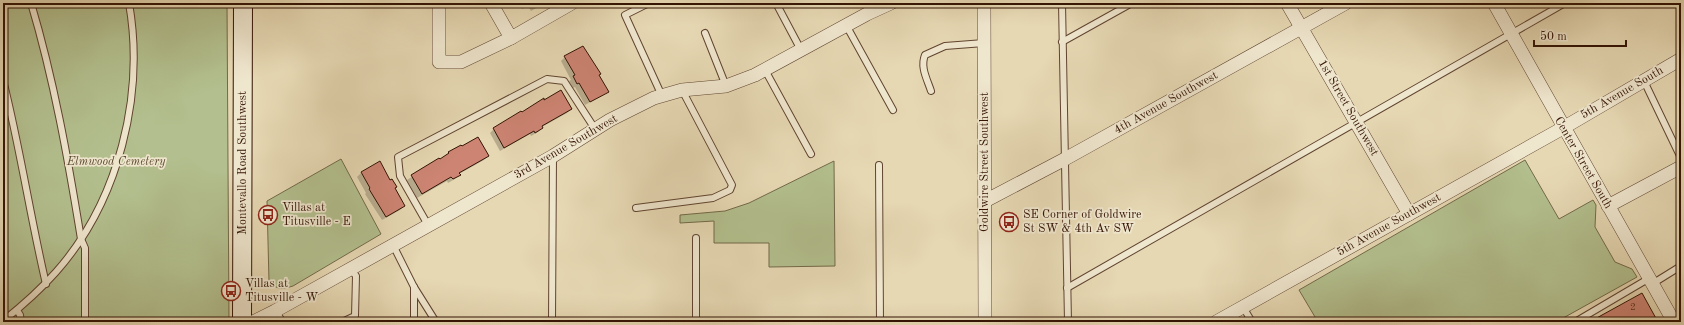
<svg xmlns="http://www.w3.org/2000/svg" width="1684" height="325" font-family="'Old Standard TT',serif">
<rect width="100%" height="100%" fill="#e6d8b3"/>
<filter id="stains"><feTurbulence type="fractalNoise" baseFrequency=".005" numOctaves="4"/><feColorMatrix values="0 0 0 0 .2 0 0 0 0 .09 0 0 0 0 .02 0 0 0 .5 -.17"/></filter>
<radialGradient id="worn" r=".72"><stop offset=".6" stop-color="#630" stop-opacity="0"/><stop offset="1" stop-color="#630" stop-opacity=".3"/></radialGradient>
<g fill="#b3bf8e" stroke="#736949">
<polygon points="3,3 227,3 229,322 3,322"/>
<path d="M 341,159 L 381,234 L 293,286 C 283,289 277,290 269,282 L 267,201 Z"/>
<polygon points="1525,160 1559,219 1593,200 1596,205 1595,227 1615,262 1632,269 1637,277 1556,322 1318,322 1299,290"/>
<polygon points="834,161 835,266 769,267 769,243 714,243 714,221 680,223 680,215 725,211 749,203"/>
</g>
<g fill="#0003">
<polygon points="519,3 545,3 531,11 528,6 522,9"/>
<polygon points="565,57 607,91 603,95 585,105 575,87 573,88 569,81 571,80 561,61"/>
<polygon points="544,101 571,109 567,113 542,127 538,132 531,136 530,134 500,151 490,133 494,129"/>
<polygon points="449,153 488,156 484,160 459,174 455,179 448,183 447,181 417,198 407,180 438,159 439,160 445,157"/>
<polygon points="361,173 404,206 400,210 382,220 365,194 366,193 357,177"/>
</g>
<g fill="#cd8473" stroke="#331304">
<polygon points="535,3 543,3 537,7"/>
<polygon points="583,46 601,74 599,75 609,92 590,102 579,83 577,84 573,76 575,75 564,56"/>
<polygon points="561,90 572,109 542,126 543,128 535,133 534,131 504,148 493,128 521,111 522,112 544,98 544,100"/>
<polygon points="478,137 489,156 459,173 461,175 453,179 451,177 422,194 411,175 439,158 440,159 449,153 448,152 461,145 462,146"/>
<polygon points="380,161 390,180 392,179 397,187 395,188 405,206 386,217 369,189 370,188 361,172"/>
<polygon points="1642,293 1658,322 1594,322 1593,320"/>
</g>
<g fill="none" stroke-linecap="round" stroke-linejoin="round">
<g stroke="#604430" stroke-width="8">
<g id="service">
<path d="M 31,3 C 54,80 68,159 81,239 L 85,248 L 85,322"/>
<polyline points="649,3 625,15 662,96"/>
<polyline points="776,3 801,50"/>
<polyline points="1062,3 1068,322"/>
<polyline points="846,25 893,110"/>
<polyline points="705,33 726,86"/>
<polyline points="1062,42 1132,3"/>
<polyline points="765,70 811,154"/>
<path d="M 3,80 C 20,147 30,216 46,284"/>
<polyline points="1644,81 1681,158"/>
<path d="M 931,91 C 927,79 920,67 925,55 L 945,46 L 984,43"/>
<polyline points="879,165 880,322"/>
<polyline points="636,208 713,198 730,190 732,185 682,90"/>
<polyline points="428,225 400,176 398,157 547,79 564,81 595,129"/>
<polyline points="393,245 414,287 436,322"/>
<polyline points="1652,284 1681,266"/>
<polyline points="1067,288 1565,3"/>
<polyline points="1243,307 1252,322"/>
<polyline points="17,310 20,315 21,322"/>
<polyline points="275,311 283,322"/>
<path d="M 3,321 C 22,306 40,290 56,272 C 119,201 145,95 129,3"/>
<polyline points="342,322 355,316 356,276 351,269"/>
<polyline points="414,322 414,287"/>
<polyline points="552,322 553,156"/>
<polyline points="696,322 696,238"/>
<polyline points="1575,322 1648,279"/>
</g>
</g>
<g stroke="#604430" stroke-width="14">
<g id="minor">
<polyline points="439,3 439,62 461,62 511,38"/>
<polyline points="491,3 511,38 572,3"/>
<polyline points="984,3 985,322"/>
<polyline points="1287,3 1409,214"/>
<polyline points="1494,3 1674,322"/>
<polyline points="985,201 1065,159 1346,3"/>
<polyline points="1608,206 1681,167"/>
<polyline points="253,322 275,311 553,156 610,120 654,98 682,90 726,86 755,75 867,14 891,3"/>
<polyline points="1216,322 1563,128 1681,59"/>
</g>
</g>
<g stroke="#331304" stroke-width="20">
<polyline id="secondary" points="242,322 243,3"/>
</g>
<use href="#service" stroke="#efe6ce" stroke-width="6"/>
<use href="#minor" stroke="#efe6ce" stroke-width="13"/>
<use href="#secondary" stroke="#efe6ce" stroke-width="18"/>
</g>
<defs>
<g id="bus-ring" transform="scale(1)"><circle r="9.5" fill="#efe6ce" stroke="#8f2418" stroke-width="1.5"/><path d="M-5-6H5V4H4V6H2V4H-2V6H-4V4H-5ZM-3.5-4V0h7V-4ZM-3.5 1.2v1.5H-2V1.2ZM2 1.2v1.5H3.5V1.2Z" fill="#8f2418"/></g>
</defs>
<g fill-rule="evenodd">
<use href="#bus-ring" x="268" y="215"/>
<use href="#bus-ring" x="1009" y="222"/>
<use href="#bus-ring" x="231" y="291"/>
</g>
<g text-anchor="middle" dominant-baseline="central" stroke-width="3.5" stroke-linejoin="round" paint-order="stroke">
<g font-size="10" fill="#5a2f20">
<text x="1633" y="307">2</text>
</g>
<g font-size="12" fill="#331304" stroke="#efe6ce">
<text transform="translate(1622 93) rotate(-30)">5th Avenue South</text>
<text transform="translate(1166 103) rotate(-29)">4th Avenue Southwest</text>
<text transform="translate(1348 108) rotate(60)">1st Street Southwest</text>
<text transform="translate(566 147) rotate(-30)">3rd Avenue Southwest</text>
<text transform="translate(985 162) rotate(-90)">Goldwire Street Southwest</text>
<text transform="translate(243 163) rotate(-90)">Montevallo Road Southwest</text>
<text transform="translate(1583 163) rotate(60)">Center Street South</text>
<text transform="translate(1389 225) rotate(-29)">5th Avenue Southwest</text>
</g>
<g font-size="12" font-style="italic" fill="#59472d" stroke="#efe6ce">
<text x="116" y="162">Elmwood Cemetery</text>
</g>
<g font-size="12" fill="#331304" stroke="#efe6ce" text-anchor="start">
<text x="282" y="208">Villas at<tspan x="282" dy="14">Titusville - E</tspan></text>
<text x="1023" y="215">SE Corner of Goldwire<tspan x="1023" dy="14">St SW &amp; 4th Av SW</tspan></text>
<text x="245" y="284">Villas at<tspan x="245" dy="14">Titusville - W</tspan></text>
</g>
</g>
<rect width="1684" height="325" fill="none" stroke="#e6d8b3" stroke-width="16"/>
<rect x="4" y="4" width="1676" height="317" fill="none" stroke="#331304" stroke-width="2"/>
<rect x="8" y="8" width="1668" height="309" fill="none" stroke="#331304"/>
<path d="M1534 40v6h92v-6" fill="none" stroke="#331304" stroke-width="2"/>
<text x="1540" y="40" font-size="12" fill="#331304" stroke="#efe6ce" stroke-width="3" paint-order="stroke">50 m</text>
<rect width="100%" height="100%" filter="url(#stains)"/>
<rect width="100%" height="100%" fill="url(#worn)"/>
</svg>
